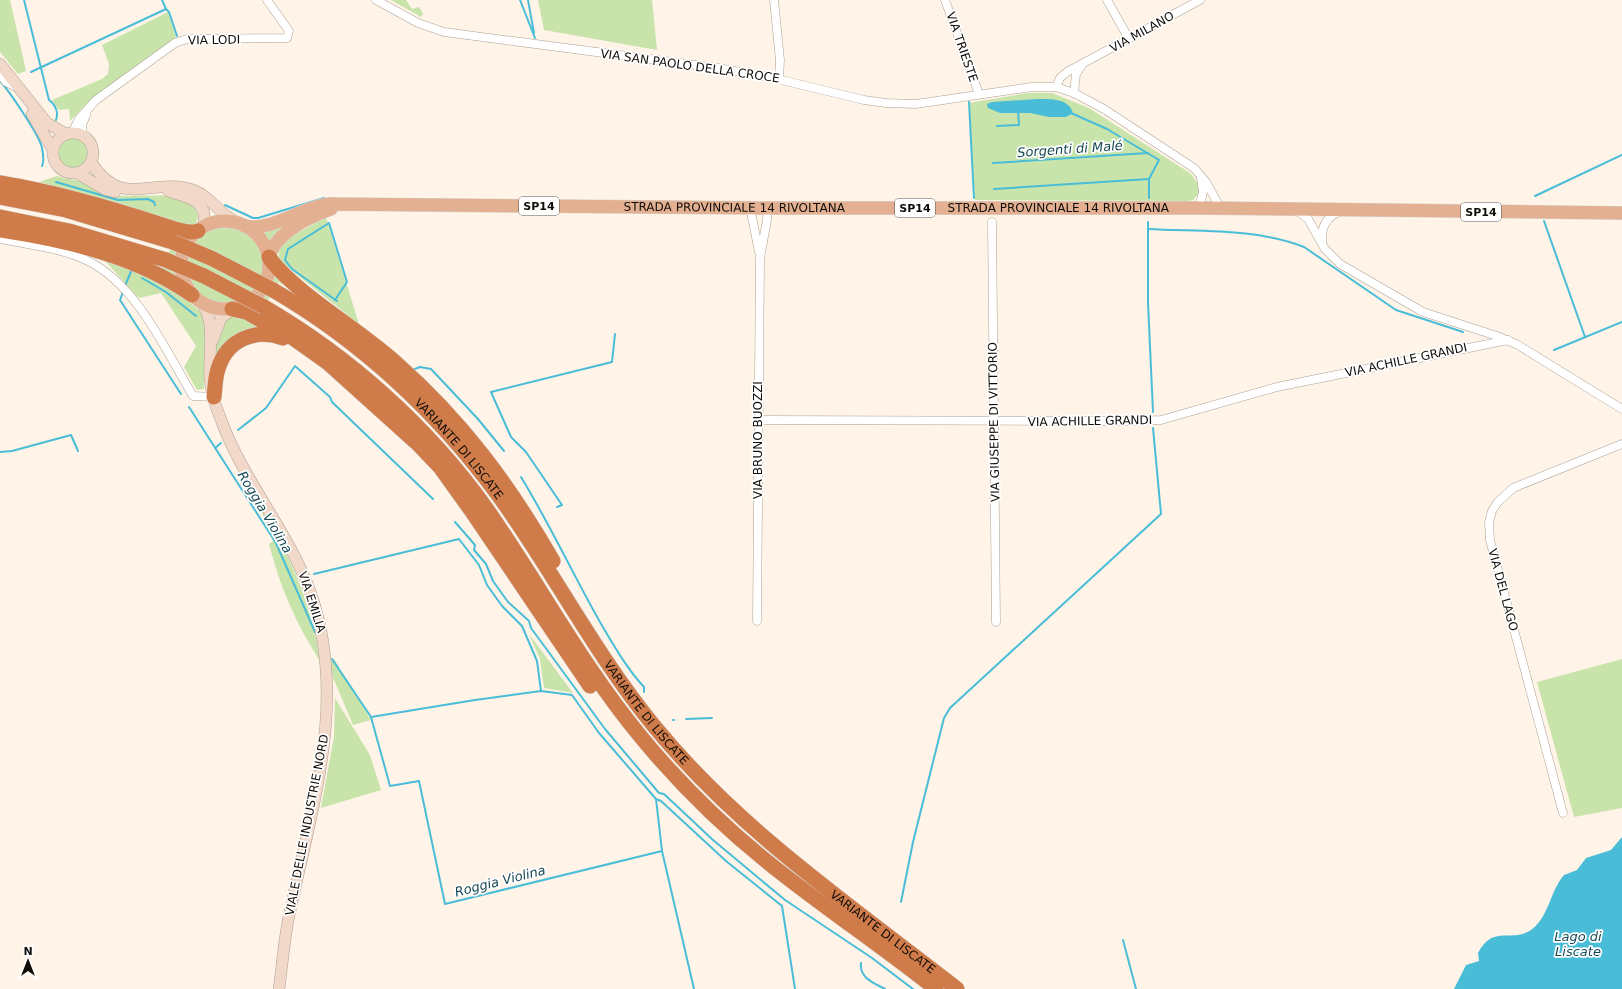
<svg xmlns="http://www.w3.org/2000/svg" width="1622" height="989" font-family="'DejaVu Sans',sans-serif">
<rect width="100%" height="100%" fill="#fff4e7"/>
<g fill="#c8e4aa">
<polygon points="0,0 10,0 26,71 18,74 0,52"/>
<polygon points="391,0 406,0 412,9 419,7 423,14 421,17"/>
<polygon points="538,0 652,0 657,50 544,30"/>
<polygon points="168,12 176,37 90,100 70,121 69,109 59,110 52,100 102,79 108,74 109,64 102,45"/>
<polygon points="1028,93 1052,93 1089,108 1190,173 1198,183 1199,193 1193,200 1188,201 975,200 969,103"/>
<circle cx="73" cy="153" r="15"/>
<path d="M 57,176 C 63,178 69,179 75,180 C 89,183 102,192 116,195 C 136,199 187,187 197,212 C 199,217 197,222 194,226 L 181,225 L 108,200 L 39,182 Z"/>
<polygon points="303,215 270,243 263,232"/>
<path d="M 326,217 L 359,324 L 280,261 C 277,253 280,246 285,240 Z"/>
<circle cx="225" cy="265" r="39"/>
<polygon points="180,240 175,255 176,278 161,271 170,249"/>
<polygon points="105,261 151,277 178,292 201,312 205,327 204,389 197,390 184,367 196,346 161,293 139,298"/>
<path d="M 275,270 L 300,295 L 278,282 L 268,301 L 249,309 C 263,297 270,287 275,270 Z"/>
<polygon points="234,315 276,332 254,331 215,374 216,344 223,322"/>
<path d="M 260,508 C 291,556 312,604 320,661 C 296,624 280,587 269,544 L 273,541 Z"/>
<polygon points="529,634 573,693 544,688 540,659"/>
<polygon points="334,659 371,720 353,725 332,675 331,662"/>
<polygon points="1622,659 1622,808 1574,817 1537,682"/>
<polygon points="335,698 370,755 381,790 321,808 334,736"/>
</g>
<g fill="#49bdd8">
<path d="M 1037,99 C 1050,99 1069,98 1073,113 L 1066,117 L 1049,117 L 1030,113 L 1000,113 L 988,108 L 987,104 L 992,102 Z"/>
<path d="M 1622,837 L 1622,989 L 1454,989 L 1466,965 L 1479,961 L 1478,953 C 1493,924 1511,943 1531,930 C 1549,917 1550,891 1564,875 L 1577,870 L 1586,858 L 1611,850 Z"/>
</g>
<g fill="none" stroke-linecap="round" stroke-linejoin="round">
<g stroke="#49bdd8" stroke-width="2">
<path d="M 24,0 L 49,100 C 55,104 59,112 56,120"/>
<polyline points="520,0 535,38"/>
<polyline points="528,0 534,33"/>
<polyline points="166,9 169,12 177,36"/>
<polyline points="31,72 166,9 162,0"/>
<path d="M 0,81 C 9,91 40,136 42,148 C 43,153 44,162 42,166"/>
<polyline points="969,102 974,198"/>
<polyline points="1071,113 1107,129 1159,160 1149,179 1149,198"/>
<polyline points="997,126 1019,125 1018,110"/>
<polyline points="993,163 1148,153"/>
<polyline points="56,182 118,200 148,199 154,202 155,205"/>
<polyline points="994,189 1149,179"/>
<polyline points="1535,196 1622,155"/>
<polyline points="225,205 253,218 258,218 324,198"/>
<polyline points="1544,221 1585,337"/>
<polyline points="1148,222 1148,303 1153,412"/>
<path d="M 1148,229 C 1200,232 1255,228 1304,247 L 1396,310 L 1463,332"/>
<polyline points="142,278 166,292 196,316"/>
<polyline points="125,286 132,269"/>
<polyline points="123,292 120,300 181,394"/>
<polyline points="335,300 347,282 329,223 288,249 285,260 292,269 337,301"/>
<polyline points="1554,350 1622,322"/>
<polyline points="412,370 420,367 431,369 478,419 504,451"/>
<polyline points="189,407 276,543 315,632"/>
<polyline points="238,430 266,408 295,366 330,397 332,402 433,499"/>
<polyline points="215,448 221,443"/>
<polyline points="0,452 12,451 71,435 78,451"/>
<path d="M 521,477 C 551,526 575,579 604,629 C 616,649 628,670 644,687 L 644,692"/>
<polyline points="557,507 562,505 526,452 511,437 491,392 612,362 615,334"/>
<polyline points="455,522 475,545 474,550 486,564 493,581 508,602 529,621 531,628 605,729 659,793 664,794 713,840 785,900 872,958 913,989"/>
<polyline points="314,574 459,539 479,565 487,585 502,606 522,626 537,661 541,691"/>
<polyline points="332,659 371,717 390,786 419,781 445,904 662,851"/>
<polyline points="371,717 475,700 541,691 572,695 599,733 656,799 661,801 726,861 782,906 795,989"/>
<polyline points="686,719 712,718"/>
<polyline points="673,720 674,720"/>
<polyline points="656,799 662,851 694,989"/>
<polyline points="901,902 913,842 944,718 950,708 1161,514 1153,428"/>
<polyline points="1123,940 1136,989"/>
<path d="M 861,963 C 859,978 874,983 885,989"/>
</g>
<g stroke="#aba095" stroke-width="9">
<g id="street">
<polyline points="376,0 418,23 444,32 718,68 769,77 864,100 886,103 916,104 1032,87 1056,87 1074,93 1104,109 1194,168 1206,182 1221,209"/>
<polyline points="774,0 780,60 779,79"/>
<polyline points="945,0 979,94"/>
<polyline points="1107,0 1129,39"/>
<polyline points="0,74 6,82 18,88"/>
<polyline points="1056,87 1060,78 1067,72 1200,0"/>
<polyline points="1074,93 1076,74 1082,65"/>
<polyline points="72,133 79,119 96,100 175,43 187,39 287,38 289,31 267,0"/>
<polyline points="83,136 82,125 86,115"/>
<polyline points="750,207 759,252"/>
<polyline points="1199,208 1203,192 1201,177"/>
<polyline points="1296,210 1308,219 1325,249 1340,264 1423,312 1497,336 1518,345 1622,409"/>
<polyline points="992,222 996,622"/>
<path d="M 0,239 C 29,245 62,248 88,261 C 137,285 166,351 193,396 L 214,397"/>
<path d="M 1322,242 C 1321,228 1326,217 1339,212"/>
<polyline points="758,420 1139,421 1161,420 1277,387 1508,340"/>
<polyline points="757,621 760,258 767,220 768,208"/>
<polyline points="1563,813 1490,540 1489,522 1492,511 1497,503 1513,488 1622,444"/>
</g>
</g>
<g stroke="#aba095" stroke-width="12">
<g id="secondary">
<polyline points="0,64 47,123 66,134"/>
<polyline points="32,114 53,150"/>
<circle cx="73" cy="153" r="20"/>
<path d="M 91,162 C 122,211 153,176 193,190 C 212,197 220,216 239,223"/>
<polyline points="77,173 106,190 115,192"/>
<path d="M 168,191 C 188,197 210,201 203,227"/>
<path d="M 200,302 C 217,318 208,357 210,379 C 211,392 215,405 220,417 C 242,480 289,531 311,594 C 349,703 310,812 288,921 C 284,943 282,966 279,989"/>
<polyline points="213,340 221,318 232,309"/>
</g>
</g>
<g stroke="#d9d8d8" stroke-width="14">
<g id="primary">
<circle cx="225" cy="265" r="44"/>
<path id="s1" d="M 245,226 C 271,232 301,207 330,204 L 768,208 L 1199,208 L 1622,213"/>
<path d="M 269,257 C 275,233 309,217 331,209"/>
</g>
</g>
<g stroke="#d9d8d8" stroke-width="16">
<g id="highway">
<path d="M 0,183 C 55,192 107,207 159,224 C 171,227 186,235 198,231"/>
<polyline points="0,197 66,210 173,242"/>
<polyline points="0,217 69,231 166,260"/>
<path d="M 0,230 C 66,240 137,256 192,295"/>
<path d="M 269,257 C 277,270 289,279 300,289 C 331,315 366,336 396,363 C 463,422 509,485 553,561"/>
<path id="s2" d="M 273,290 C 362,342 438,413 499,496 C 553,571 595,654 654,726 C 740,831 851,906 957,989"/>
<path d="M 264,307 C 350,357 428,427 486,508 C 539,584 582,666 641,737 C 683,788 732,835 784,875 C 834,914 887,950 936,989"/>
<polyline points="232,309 246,312 290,336 328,363 419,445 440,467 473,513 590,686"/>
<path d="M 214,397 C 215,388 215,378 218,369 C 227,339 256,328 283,338"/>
</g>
</g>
<use href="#street" stroke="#fff" stroke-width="8"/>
<use href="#secondary" stroke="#f1d8c9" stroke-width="11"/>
<use href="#primary" stroke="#e3b092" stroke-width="13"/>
<use href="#highway" stroke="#d07c4a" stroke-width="15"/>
<g stroke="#d9d8d8" stroke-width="16" stroke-linecap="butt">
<g id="highway-bridge">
<polyline points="173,242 213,259 273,290"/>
<polyline points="166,260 204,276 264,307"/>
</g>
</g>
<use href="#highway-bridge" stroke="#d07c4a" stroke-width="15"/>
</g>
<g text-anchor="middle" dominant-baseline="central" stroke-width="3.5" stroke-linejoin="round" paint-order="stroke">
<g fill="#fff" stroke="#585653" stroke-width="1">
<rect x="519" y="197" width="40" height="18" rx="3"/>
<rect x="895" y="199" width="40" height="18" rx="3"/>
<rect x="1461" y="203" width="40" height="18" rx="3"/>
</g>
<g font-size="11" font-weight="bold" fill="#100d09">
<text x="539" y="206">SP14</text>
<text x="915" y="208">SP14</text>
<text x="1481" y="212">SP14</text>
</g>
<g font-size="12" fill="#100d09" stroke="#fff">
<text transform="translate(1142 32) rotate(-29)">VIA MILANO</text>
<text transform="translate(214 40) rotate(-1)">VIA LODI</text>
<text transform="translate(962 47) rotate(71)">VIA TRIESTE</text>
<text transform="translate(690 66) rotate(8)">VIA SAN PAOLO DELLA CROCE</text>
<text stroke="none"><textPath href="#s1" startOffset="493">STRADA PROVINCIALE 14 RIVOLTANA</textPath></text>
<text stroke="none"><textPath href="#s1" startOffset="817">STRADA PROVINCIALE 14 RIVOLTANA</textPath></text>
<text transform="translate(1406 360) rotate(-12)">VIA ACHILLE GRANDI</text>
<text transform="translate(1090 421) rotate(-1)">VIA ACHILLE GRANDI</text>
<text transform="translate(994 422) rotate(-91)">VIA GIUSEPPE DI VITTORIO</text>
<text transform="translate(758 440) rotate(-90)">VIA BRUNO BUOZZI</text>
<text stroke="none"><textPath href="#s2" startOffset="246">VARIANTE DI LISCATE</textPath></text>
<text transform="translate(1503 590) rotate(75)">VIA DEL LAGO</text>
<text transform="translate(312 602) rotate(72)">VIA EMILIA</text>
<text stroke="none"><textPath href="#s2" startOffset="570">VARIANTE DI LISCATE</textPath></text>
<text transform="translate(307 825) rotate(-79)">VIALE DELLE INDUSTRIE NORD</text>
<text stroke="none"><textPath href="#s2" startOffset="894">VARIANTE DI LISCATE</textPath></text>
</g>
<g font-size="13" font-style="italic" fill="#174955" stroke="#fff">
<text transform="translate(1070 149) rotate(-4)">Sorgenti di Malé</text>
<text transform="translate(265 512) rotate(59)">Roggia Violina</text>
<text transform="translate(500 881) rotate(-14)">Roggia Violina</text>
<text x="1578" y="936">Lago di<tspan x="1578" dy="15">Liscate</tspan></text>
</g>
</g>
<g transform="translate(28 961)" stroke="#ffffff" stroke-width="3" paint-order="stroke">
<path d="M0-3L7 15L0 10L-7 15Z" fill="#100d09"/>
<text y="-6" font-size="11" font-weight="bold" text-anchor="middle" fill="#100d09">N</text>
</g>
</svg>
